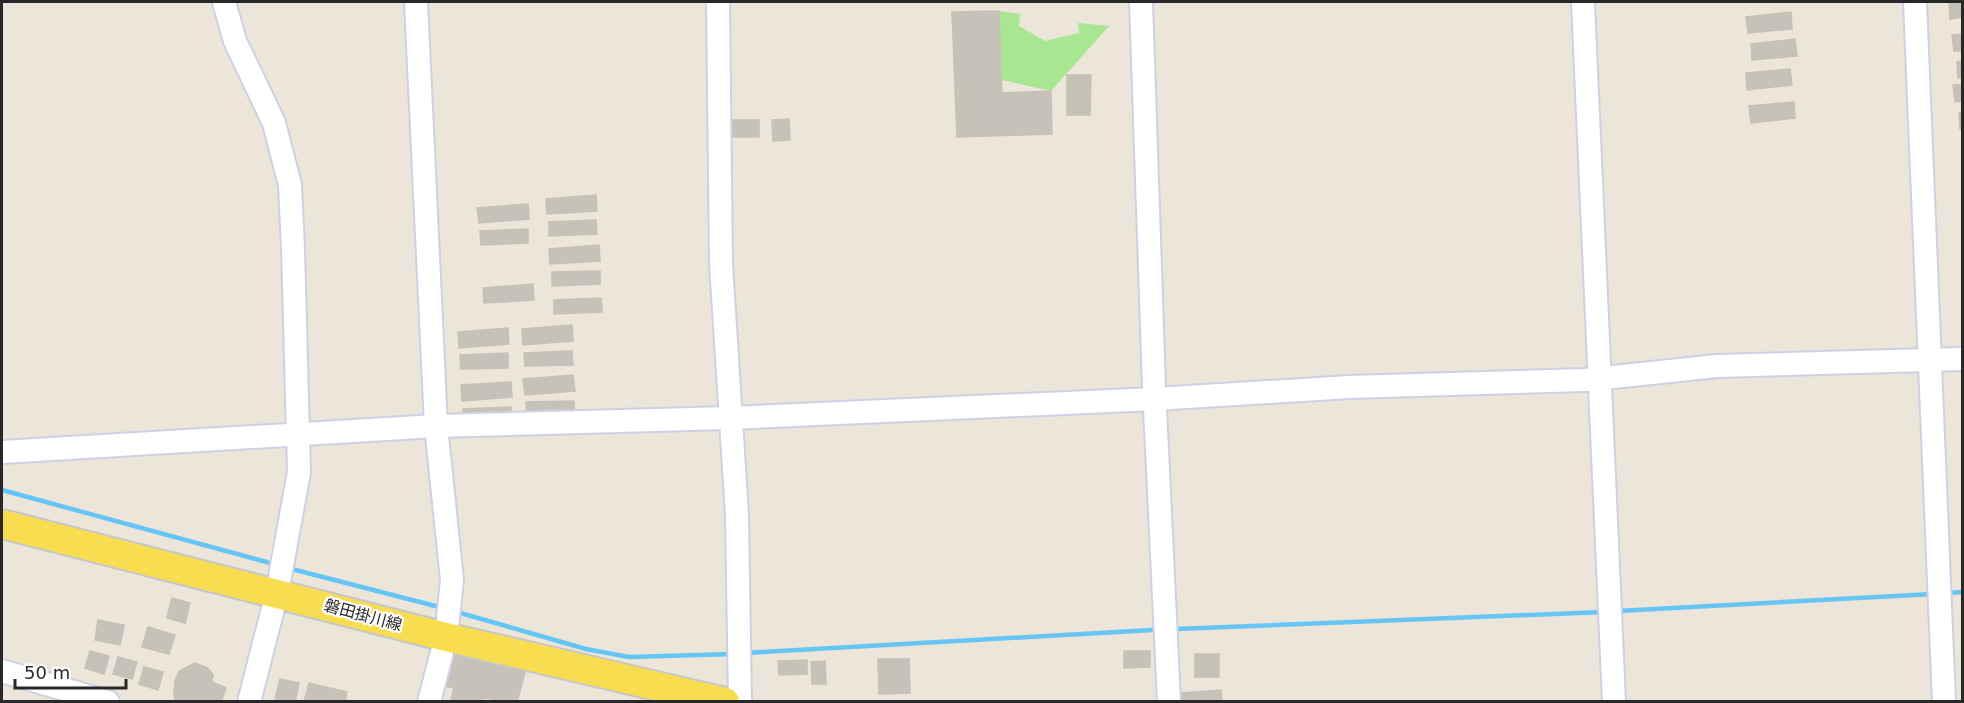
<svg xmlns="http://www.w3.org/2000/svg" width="1964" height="703" font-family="'DejaVu Sans','Noto Sans JP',sans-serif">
<rect width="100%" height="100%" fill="#ece5d9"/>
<polygon fill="#a8e691" points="999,11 1020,14 1019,26 1045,41 1079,33 1078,23 1109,26 1051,91 1002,80"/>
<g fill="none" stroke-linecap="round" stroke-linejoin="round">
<g stroke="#65c5f5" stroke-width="4.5">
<polyline points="2,490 274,564"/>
<polyline points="288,568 443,608"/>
<polyline points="1947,593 1962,592"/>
<polyline points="1618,611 1933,594"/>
<polyline points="457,612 586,649 629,657 733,654"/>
<polyline points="1176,629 1603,612"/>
<polyline points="744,653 1152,630"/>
</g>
</g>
<g fill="#c7c2b9" stroke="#c7c1b3" stroke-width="1.5">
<polygon points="1949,2 1962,2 1962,17 1950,19"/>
<polygon points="999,11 1002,93 1051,91 1052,134 957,137 952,12"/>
<polygon points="1791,12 1792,29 1748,33 1746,17"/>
<polygon points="1962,34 1962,51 1954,51 1952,35"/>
<polygon points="1795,39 1797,56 1752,60 1751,44"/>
<polygon points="1962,61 1962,78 1958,78 1957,62"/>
<polygon points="1790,69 1792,85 1747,90 1746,73"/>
<polygon points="1067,75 1091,75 1090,115 1067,115"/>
<polygon points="1953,85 1962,85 1962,101 1955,102"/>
<polygon points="1794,102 1795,118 1751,123 1749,106"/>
<polygon points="1962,112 1962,129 1960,129 1959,113"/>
<polygon points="789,119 790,140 773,141 772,120"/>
<rect x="731" y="120" width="28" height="17"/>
<polygon points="596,195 597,211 547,214 546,199"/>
<polygon points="528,204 529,219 479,223 477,208"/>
<polygon points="596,220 597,234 549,236 549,222"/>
<polygon points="528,229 528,243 481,245 480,231"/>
<polygon points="599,245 600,261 550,264 549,249"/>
<polygon points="600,271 600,284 552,286 552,272"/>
<polygon points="533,284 534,300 484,303 483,288"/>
<polygon points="601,298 602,312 554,314 554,300"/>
<polygon points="572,325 573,341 523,345 522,329"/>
<polygon points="508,328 509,344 459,348 458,332"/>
<polygon points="572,351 573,365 525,366 524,353"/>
<polygon points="508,353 508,368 461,369 460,355"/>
<polygon points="573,375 575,391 525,395 523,379"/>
<polygon points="511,382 512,397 462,401 461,385"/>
<polygon points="574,401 574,415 527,416 526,402"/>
<polygon points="511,407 511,421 464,423 463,409"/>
<polygon points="172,598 190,603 185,623 167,618"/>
<polygon points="98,620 124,625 120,645 95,640"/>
<polygon points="148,627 175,635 169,654 142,647"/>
<polygon points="90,651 109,656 104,674 85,668"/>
<polygon points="1124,651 1150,651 1150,667 1124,668"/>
<polygon points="450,653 525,672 517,702 483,698 482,702 450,702 454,688 442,685"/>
<rect x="1195" y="654" width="24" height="23"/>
<polygon points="118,657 137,662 132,679 113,674"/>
<polygon points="878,659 909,659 910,693 879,694"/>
<polygon points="807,660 807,674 779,675 778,661"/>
<polygon points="825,661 826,684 812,684 811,662"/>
<polygon points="195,663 208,668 213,675 212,682 226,688 221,702 176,702 174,696 175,681 179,671"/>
<polygon points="144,667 163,672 158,690 139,684"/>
<polygon points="280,679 299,683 295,702 275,699"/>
<polygon points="309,683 347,692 345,702 304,702"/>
<polygon points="1221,690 1222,702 1183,702 1182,693"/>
</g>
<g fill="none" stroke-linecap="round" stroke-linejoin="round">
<g stroke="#ced1e3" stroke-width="26">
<g id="minor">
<polyline points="224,2 235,41 274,123 290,185 293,248 299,472 277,593 249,702"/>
<polyline points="416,2 436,426 452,580 446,637 429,702"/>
<polyline points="718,2 721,264 737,515 740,702"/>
<polyline points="1141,2 1154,387 1169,702"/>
<polyline points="1583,2 1614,702"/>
<polyline points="1915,2 1944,702"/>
<polyline points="2,452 436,426 729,418 1155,399 1350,387 1585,380 1717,366 1962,359"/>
<polyline points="2,671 108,702"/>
</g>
</g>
<g stroke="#c7c7c7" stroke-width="32">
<polyline id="major" points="2,524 446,637 725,702"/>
</g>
<use href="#minor" stroke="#fff" stroke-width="22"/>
<use href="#major" stroke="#f9dd51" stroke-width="28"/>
</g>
<g text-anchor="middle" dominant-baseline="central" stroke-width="4.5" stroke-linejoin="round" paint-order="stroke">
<g font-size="16" fill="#282828" stroke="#fff">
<text transform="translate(363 615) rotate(15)">磐田掛川線</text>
</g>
</g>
<rect width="1964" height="703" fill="none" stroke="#282828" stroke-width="6"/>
<path d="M15 679v9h111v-9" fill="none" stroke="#282828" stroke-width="3"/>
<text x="24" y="679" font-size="18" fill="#282828" stroke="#ffffff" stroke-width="4.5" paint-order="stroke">50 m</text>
</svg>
